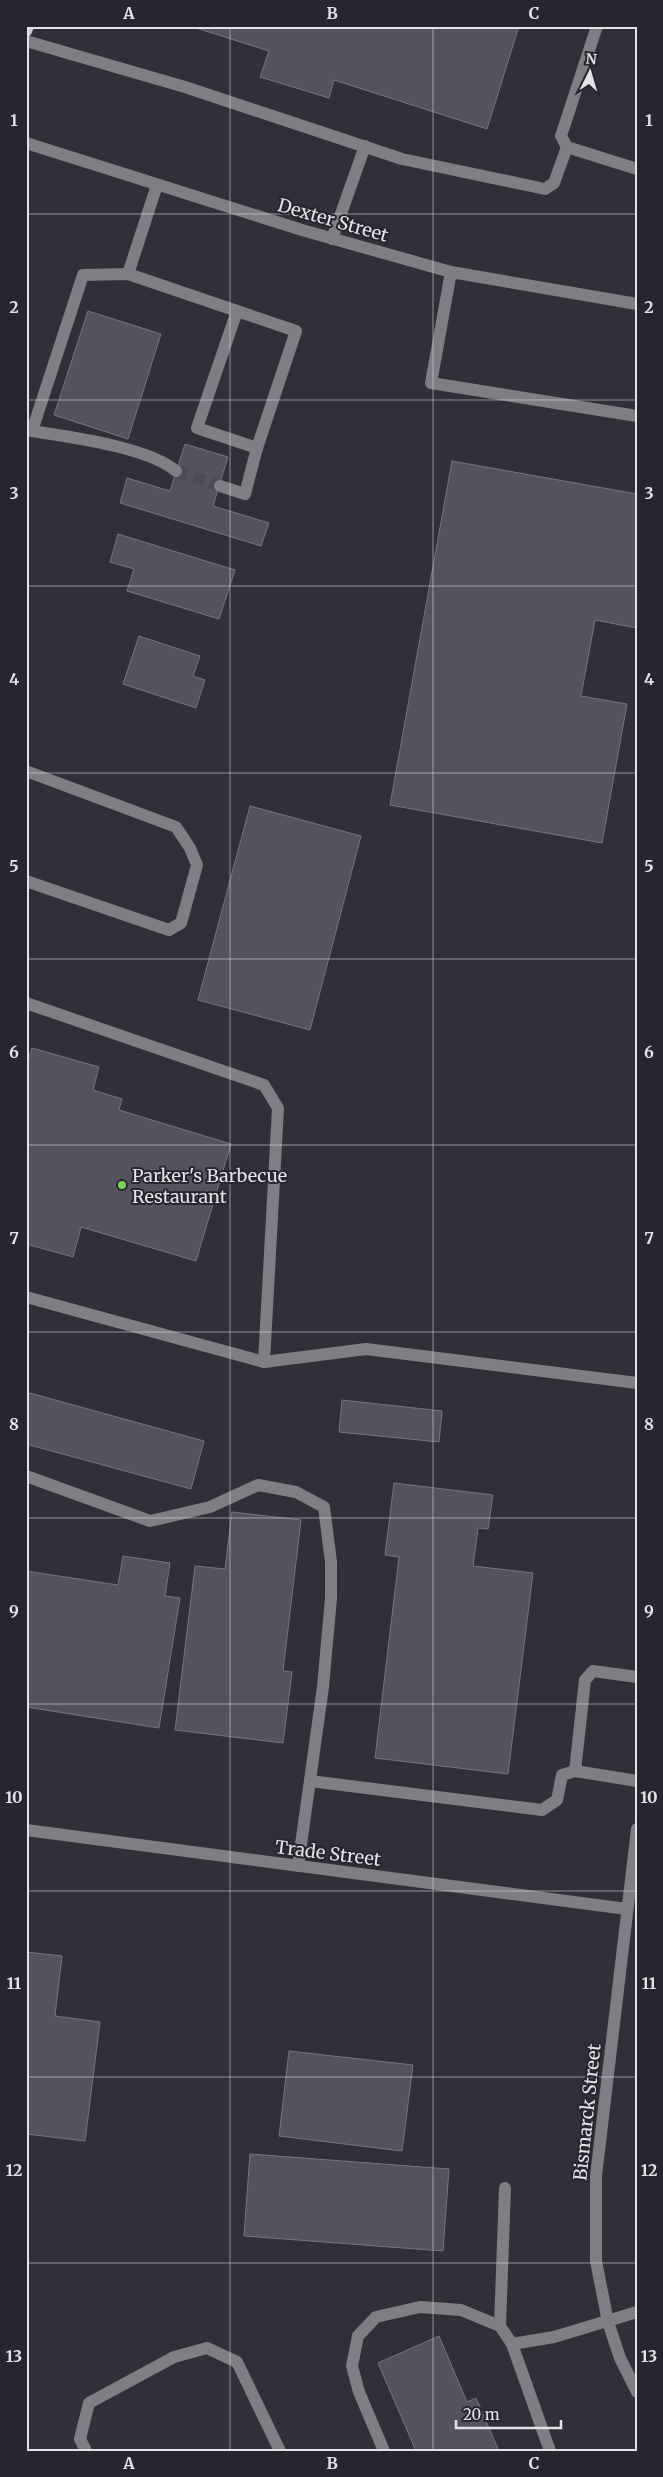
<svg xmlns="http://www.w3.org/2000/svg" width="663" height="2477" font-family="Merriweather,serif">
<rect width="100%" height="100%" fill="#313039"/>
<g fill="#53535d" stroke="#75757f">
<polygon points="190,26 519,26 487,129 334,80 329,98 260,77 269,51"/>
<polygon points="88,311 161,334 128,439 54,415"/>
<polygon points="185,444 228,457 213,506 269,523 261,546 120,503 127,478 170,491"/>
<polygon points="452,461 637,494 637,628 595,620 581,696 627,704 602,843 390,805"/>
<polygon points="118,534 235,570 219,619 127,591 134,569 110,562"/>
<polygon points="139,636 200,656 193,676 205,680 196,708 123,684"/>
<polygon points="250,806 361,836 310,1030 198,1000"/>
<polygon points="32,1048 99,1067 93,1090 122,1099 119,1110 231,1144 196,1261 81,1227 73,1257 26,1244 26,1067"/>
<polygon points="26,1392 204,1441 191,1489 26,1444"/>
<polygon points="342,1400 442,1411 439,1442 339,1432"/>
<polygon points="394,1483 493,1495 488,1529 478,1528 473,1566 533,1573 508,1774 375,1758 399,1557 385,1555"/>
<polygon points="232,1512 301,1520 283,1671 292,1672 283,1743 175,1730 195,1566 225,1569"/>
<polygon points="123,1556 170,1563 165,1596 180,1598 159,1728 26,1707 26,1571 118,1585"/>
<polygon points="26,1952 62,1956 55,2016 100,2022 85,2141 26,2134"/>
<polygon points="289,2051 413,2065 402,2151 279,2136"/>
<polygon points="250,2154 449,2169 443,2251 244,2236"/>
<polygon points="439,2336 467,2402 476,2398 499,2451 416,2451 378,2363"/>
</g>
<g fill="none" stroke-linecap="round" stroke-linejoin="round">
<polyline stroke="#4c4b53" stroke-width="12" stroke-dasharray="12 6" stroke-linecap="butt" points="176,471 220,486"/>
<g stroke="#7e7e83" stroke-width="12">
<polyline points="597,26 561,136 567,147 637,169"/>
<polyline points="26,41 185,87 402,159 545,189 554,183 567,147"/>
<polyline points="26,143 302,230 451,272 637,304"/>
<polyline points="332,239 365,146"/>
<polyline points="451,272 431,383 637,416"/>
<polyline points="128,274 157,185"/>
<polyline points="237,311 197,428 257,448"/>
<polyline points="26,430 32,431 83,275 128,274 296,331 257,448 245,494 220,486"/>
<path d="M 32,431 C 70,437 148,447 176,471"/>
<polyline points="26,771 176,827 190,848 197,865 181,923 169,930 26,881"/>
<polyline points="26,1003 264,1085 278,1108 264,1362"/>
<polyline points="26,1297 264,1362 366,1349 637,1383"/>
<polyline points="26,1476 150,1521 210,1507 258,1485 296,1492 324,1507 331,1562 331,1598 323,1687 298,1866"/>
<polyline points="575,1771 585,1680 593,1671 637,1677"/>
<polyline points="310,1781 542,1810 557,1800 562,1775 575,1771 637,1781"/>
<polyline points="637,1829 596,2176 596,2261 608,2322 620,2358 637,2392"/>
<polyline points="26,1830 627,1909"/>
<polyline points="505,2188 500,2326 512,2344 550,2451"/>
<polyline points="512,2344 554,2337 637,2312"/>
<polyline points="86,2451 80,2439 89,2403 174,2357 207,2348 237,2362 280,2451"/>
<polyline points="384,2451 359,2392 352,2366 358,2336 376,2317 420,2307 461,2310 500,2326"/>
</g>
<polyline stroke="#cccbd5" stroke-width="12" points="26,31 28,26"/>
</g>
<path fill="none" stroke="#e3e3e9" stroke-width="1" stroke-opacity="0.55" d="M 230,26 L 230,2451M 433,26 L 433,2451M 26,214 L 637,214M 26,400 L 637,400M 26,586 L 637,586M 26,773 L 637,773M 26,959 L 637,959M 26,1145 L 637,1145M 26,1332 L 637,1332M 26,1518 L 637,1518M 26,1704 L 637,1704M 26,1891 L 637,1891M 26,2077 L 637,2077M 26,2263 L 637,2263"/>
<circle fill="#79d157" stroke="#27262f" stroke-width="2" cx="122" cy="1185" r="5"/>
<g text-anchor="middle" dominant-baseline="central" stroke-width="4" stroke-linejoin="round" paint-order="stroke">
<g font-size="18" fill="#e3e3e9" stroke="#27262f">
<text transform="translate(333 220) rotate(16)">Dexter Street</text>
<text transform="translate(328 1853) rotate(7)">Trade Street</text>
<text transform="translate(587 2112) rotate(-84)">Bismarck Street</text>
</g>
<g font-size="18" fill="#e3e3e9" stroke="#27262f" text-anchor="start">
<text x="132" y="1175">Parker's Barbecue<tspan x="132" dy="21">Restaurant</tspan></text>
</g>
</g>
<rect width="663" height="2477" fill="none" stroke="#27262f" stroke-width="55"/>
<g transform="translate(590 72) rotate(5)" stroke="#27262f" stroke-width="4" paint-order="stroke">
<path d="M0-4L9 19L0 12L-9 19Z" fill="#e3e3e9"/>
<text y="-8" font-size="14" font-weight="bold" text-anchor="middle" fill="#e3e3e9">N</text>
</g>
<path d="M456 2420v8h105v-8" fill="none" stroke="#e3e3e9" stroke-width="2.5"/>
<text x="463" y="2420" font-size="15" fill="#e3e3e9" stroke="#27262f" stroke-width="4" paint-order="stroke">20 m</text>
<rect x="28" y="28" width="608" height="2422" fill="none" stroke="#e3e3e9" stroke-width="2"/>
<g font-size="16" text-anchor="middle" font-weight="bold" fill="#e3e3e9">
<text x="129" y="19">A</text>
<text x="332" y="19">B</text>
<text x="534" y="19">C</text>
<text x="14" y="126">1</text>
<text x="649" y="126">1</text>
<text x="14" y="313">2</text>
<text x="649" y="313">2</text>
<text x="14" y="499">3</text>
<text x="649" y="499">3</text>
<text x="14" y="685">4</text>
<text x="649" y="685">4</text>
<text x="14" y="872">5</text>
<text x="649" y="872">5</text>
<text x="14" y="1058">6</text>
<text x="649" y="1058">6</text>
<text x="14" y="1244">7</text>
<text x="649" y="1244">7</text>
<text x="14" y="1430">8</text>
<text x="649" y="1430">8</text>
<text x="14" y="1617">9</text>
<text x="649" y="1617">9</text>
<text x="14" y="1803">10</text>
<text x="649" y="1803">10</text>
<text x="14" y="1989">11</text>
<text x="649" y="1989">11</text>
<text x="14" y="2176">12</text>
<text x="649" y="2176">12</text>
<text x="14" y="2362">13</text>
<text x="649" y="2362">13</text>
<text x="129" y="2469">A</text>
<text x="332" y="2469">B</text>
<text x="534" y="2469">C</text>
</g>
</svg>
